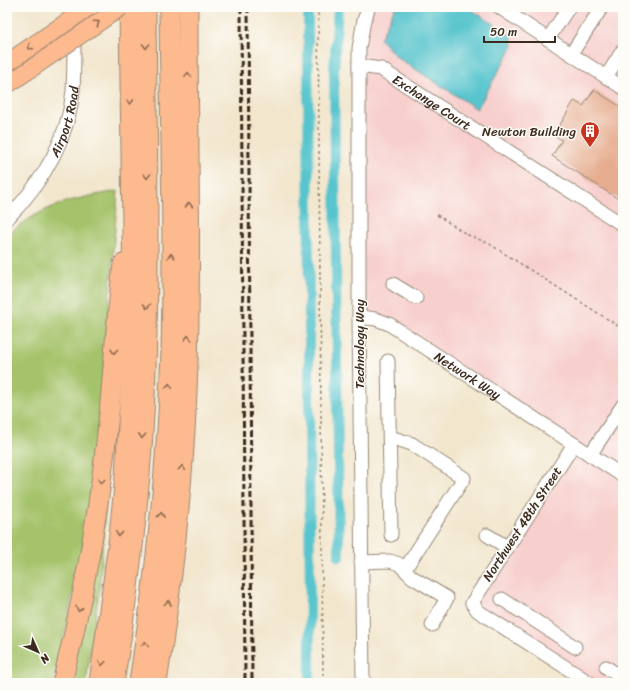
<svg xmlns="http://www.w3.org/2000/svg" width="630" height="690" font-family="Sriracha,sans-serif">
<rect width="100%" height="100%" fill="#fdfcf7"/>
<filter id="ink" filterUnits="userSpaceOnUse"><feTurbulence type="fractalNoise" baseFrequency=".025" numOctaves="2"/><feDisplacementMap in="SourceGraphic" scale="8" xChannelSelector="R" yChannelSelector="G"/><feConvolveMatrix kernelMatrix="1 2 1 2 8 2 1 2 1" color-interpolation-filters="sRGB"/></filter>
<filter id="wash" filterUnits="userSpaceOnUse"><feTurbulence type="fractalNoise" baseFrequency=".012" numOctaves="4" result="noise"/><feDisplacementMap in="SourceGraphic" scale="16" xChannelSelector="R" yChannelSelector="G"/><feGaussianBlur stdDeviation="0.9" result="paint"/><feColorMatrix in="noise" values="0 0 0 0 0 0 0 0 0 0 0 0 0 0 0 0 0 1.4 0 .05"/><feComposite in="paint" operator="in"/></filter>
<g filter="url(#wash)">
<rect width="100%" height="100%" fill="#f2e6cd"/>
<polygon fill="#f7d0ce" points="369,7 623,7 623,683 590,683 474,607 573,444 389,324 359,317 359,48"/>
<g fill="#a5c36a" stroke="#707644">
<path d="M 118,191 L 94,494 L 54,683 L 7,683 L 7,235 C 44,204 72,199 118,191 Z"/>
<polygon points="106,499 99,591 86,683 65,683"/>
</g>
<polygon fill="#58c5ce" stroke="#4a7876" points="395,7 467,7 511,35 513,46 477,109 398,58 380,39"/>
<g fill="none" stroke-linecap="round" stroke-linejoin="round">
<g stroke="#58c5ce" stroke-width="10">
<polyline points="308,7 310,683"/>
<polyline points="338,7 334,70 339,557"/>
</g>
</g>
<g id="blocks">
<polygon fill="#e6ac8e" points="594,90 623,108 623,202 552,156 562,140 554,135 574,101 583,106"/>
</g>
</g>
<g filter="url(#ink)">
<use href="#blocks" fill-opacity="0" stroke="#968876" stroke-width="1"/>
<g fill="none" stroke-linecap="round" stroke-linejoin="round">
<g stroke="#968876" stroke-width="15">
<g id="minor">
<polyline points="499,7 623,88"/>
<polyline points="548,39 569,7"/>
<polyline points="571,54 602,7"/>
<path id="s1" d="M 359,66 L 381,69 L 387,73 L 623,225"/>
<polyline points="606,77 623,50"/>
<path id="s2" d="M 7,219 C 41,184 68,140 73,91 C 74,72 74,52 74,33"/>
<polyline points="393,284 416,298"/>
<path id="s3" d="M 359,317 L 376,319 L 389,324 L 623,476"/>
<polyline points="388,361 391,535"/>
<polyline points="390,437 412,444 464,478 405,569"/>
<polyline points="574,444 472,603 478,611 590,683"/>
<polyline points="590,455 623,405"/>
<polyline points="487,535 507,547"/>
<polyline points="361,562 390,561 399,564 412,577 447,598 432,625"/>
<polyline points="502,599 575,647"/>
<polyline points="606,667 623,679"/>
<polyline points="363,683 359,317 359,48 364,20 369,7"/>
</g>
</g>
<g stroke="#968876" stroke-width="19">
<g id="major">
<polyline points="7,63 54,31"/>
<polyline points="7,85 54,53"/>
</g>
</g>
<g stroke="#968876" stroke-width="21">
<g id="highway">
<path d="M 62,683 C 82,604 97,524 106,442 C 113,383 115,323 123,264"/>
<polyline points="99,683 118,544 125,476 131,371 133,303 129,7"/>
<path d="M 114,683 C 131,579 143,473 146,368 C 150,248 147,127 146,7"/>
<path d="M 139,683 C 156,573 167,462 171,351 C 174,237 170,121 169,7"/>
<path d="M 157,683 C 172,587 183,489 187,392 C 192,264 188,135 188,7"/>
</g>
</g>
<g stroke="#968876" stroke-width="1.5" stroke-dasharray="3 3" stroke-linecap="butt">
<polyline points="318,7 323,683"/>
<polyline points="437,215 468,235 488,243 623,329"/>
</g>
<use href="#minor" stroke="#fff" stroke-width="13"/>
<use href="#major" stroke="#fcba8e" stroke-width="17"/>
<use href="#highway" stroke="#fcba8e" stroke-width="19"/>
<g stroke="#3b2a1e" stroke-width="3" stroke-dasharray="6 3" stroke-linecap="butt">
<polyline points="241,7 245,683"/>
<polyline points="248,7 252,683"/>
</g>
<g stroke="#968876" stroke-width="19" stroke-linecap="butt">
<g id="major-bridge">
<polyline points="54,31 89,7"/>
<polyline points="54,53 121,7"/>
</g>
</g>
<use href="#major-bridge" stroke="#fcba8e" stroke-width="17"/>
</g>
<defs><path id="oneway-chevron" d="M-2-3.5L2.5 0L-2 3.5" fill="none" stroke-width="1.6" stroke-linecap="round" stroke-linejoin="round"/></defs>
<g stroke="#926b50">
<use href="#oneway-chevron" transform="translate(97 23) rotate(-34)"/>
<use href="#oneway-chevron" transform="translate(146 46) rotate(90)"/>
<use href="#oneway-chevron" transform="translate(30 47) rotate(146)"/>
<use href="#oneway-chevron" transform="translate(188 75) rotate(-90)"/>
<use href="#oneway-chevron" transform="translate(130 102) rotate(89)"/>
<use href="#oneway-chevron" transform="translate(147 176) rotate(90)"/>
<use href="#oneway-chevron" transform="translate(189 205) rotate(-90)"/>
<use href="#oneway-chevron" transform="translate(171 256) rotate(-90)"/>
<use href="#oneway-chevron" transform="translate(147 306) rotate(91)"/>
<use href="#oneway-chevron" transform="translate(188 338) rotate(-88)"/>
<use href="#oneway-chevron" transform="translate(114 351) rotate(94)"/>
<use href="#oneway-chevron" transform="translate(169 386) rotate(-87)"/>
<use href="#oneway-chevron" transform="translate(142 436) rotate(93)"/>
<use href="#oneway-chevron" transform="translate(182 468) rotate(-86)"/>
<use href="#oneway-chevron" transform="translate(101 481) rotate(98)"/>
<use href="#oneway-chevron" transform="translate(161 515) rotate(-85)"/>
<use href="#oneway-chevron" transform="translate(119 534) rotate(96)"/>
<use href="#oneway-chevron" transform="translate(168 603) rotate(-83)"/>
<use href="#oneway-chevron" transform="translate(79 609) rotate(102)"/>
<use href="#oneway-chevron" transform="translate(145 644) rotate(-82)"/>
<use href="#oneway-chevron" transform="translate(102 663) rotate(99)"/>
</g>
</g>
<defs>
<g id="building-pin" transform="scale(1)"><path d="M0 17L-7.5 6A9.5 9.5 0 1 1 7.5 6Z" fill="#c8321e" stroke="#fdfcf7"/><path d="M-4-6H4V6H1V3H-1V6H-4ZM-2.5-4.3h1.7v1.8h-1.7ZM.8-4.3h1.7v1.8H.8ZM-2.5-1h1.7V.8h-1.7ZM.8-1h1.7V.8H.8Z" fill="#fff"/></g>
</defs>
<g fill-rule="evenodd">
<use href="#building-pin" x="590" y="131"/>
</g>
<g text-anchor="middle" dominant-baseline="central" stroke-width="3" stroke-linejoin="round" paint-order="stroke">
<g font-size="13" fill="#3b2a1e" stroke="#fdfcf7">
<text stroke="none"><textPath href="#s1" startOffset="83">Exchange Court</textPath></text>
<text stroke="none"><textPath href="#s2" startOffset="115">Airport Road</textPath></text>
<text transform="translate(359 344) rotate(-90)">Technology Way</text>
<text stroke="none"><textPath href="#s3" startOffset="125">Network Way</textPath></text>
<text transform="translate(522 524) rotate(-57)">Northwest 48th Street</text>
</g>
<g font-size="13" fill="#3b2a1e" stroke="#fdfcf7" text-anchor="end">
<text x="576" y="131">Newton Building</text>
</g>
</g>
<rect width="630" height="690" fill="none" stroke="#fdfcf7" stroke-width="24"/>
<g transform="translate(38 652) rotate(135)" stroke="#fdfcf7" stroke-width="3" paint-order="stroke">
<path d="M0-3L7 15L0 10L-7 15Z" fill="#3b2a1e"/>
<text y="-6" font-size="11" font-weight="bold" text-anchor="middle" fill="#3b2a1e">N</text>
</g>
<path d="M484 36v6h71v-6" fill="none" stroke="#3b2a1e" stroke-width="2"/>
<text x="490" y="36" font-size="12" fill="#3b2a1e" stroke="#fdfcf7" stroke-width="3" paint-order="stroke">50 m</text>
</svg>
